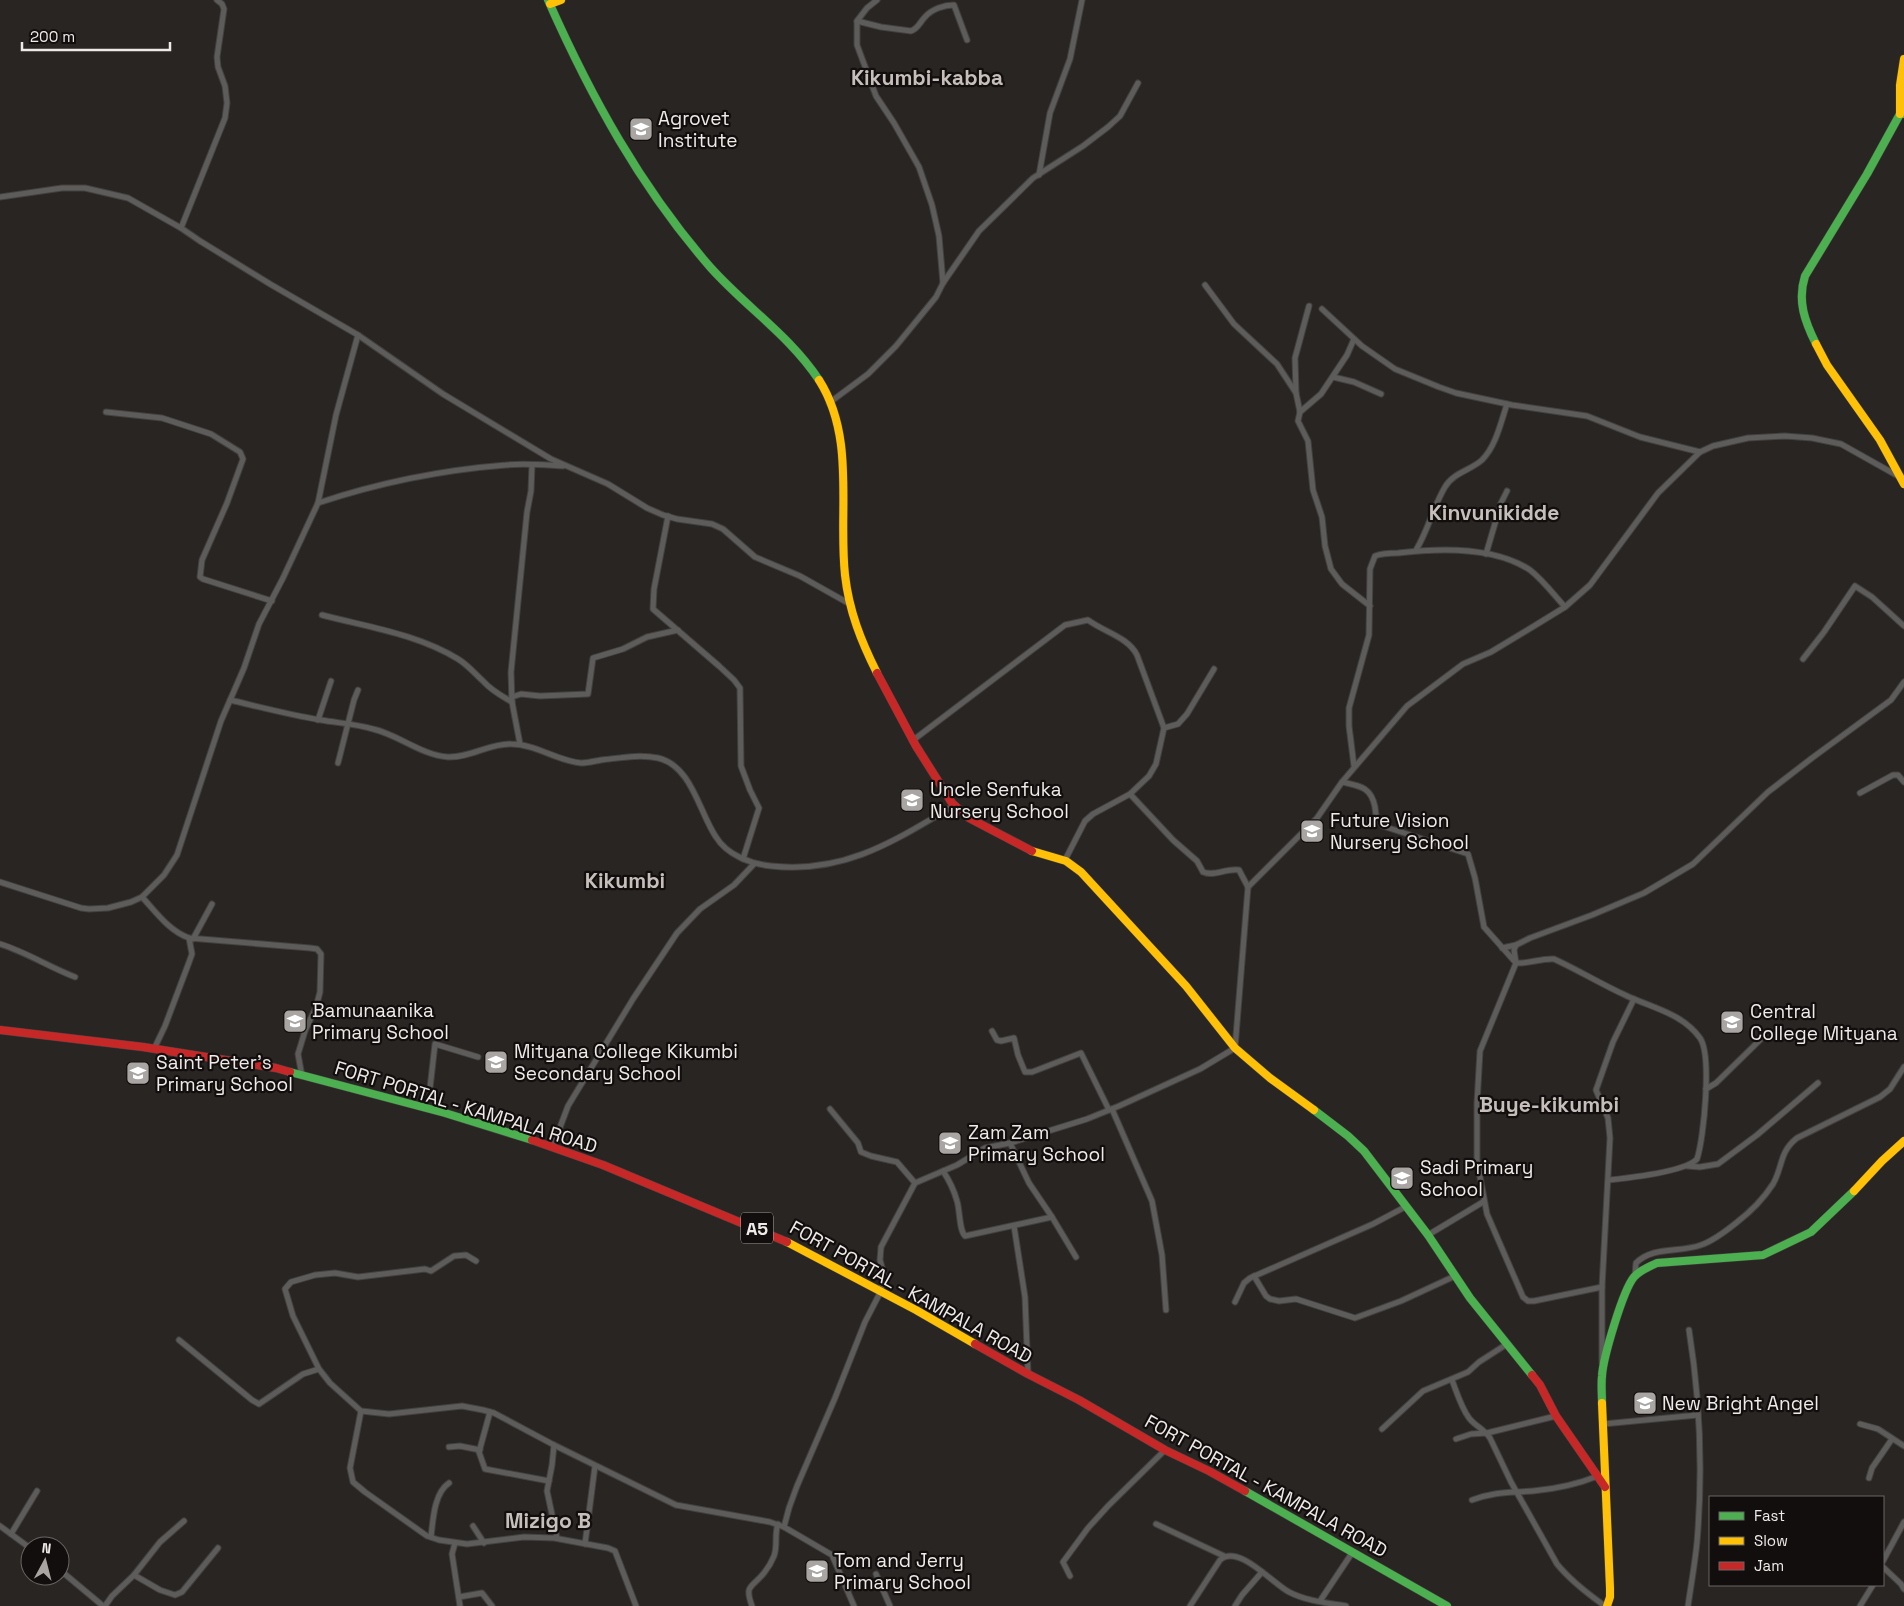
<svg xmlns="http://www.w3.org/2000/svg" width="1904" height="1606" font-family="'Space Grotesk',sans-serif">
<rect width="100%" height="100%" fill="#282523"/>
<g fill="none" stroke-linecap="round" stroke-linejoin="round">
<g stroke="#43413f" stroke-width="7">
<g id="street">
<polyline points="877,0 867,8 857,21 857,45 876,96 894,123 919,167 932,205 939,236 943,283"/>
<path d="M 857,21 L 881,27 L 911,31 C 918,29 920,22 925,17 C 932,9 944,5 954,5 L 967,40"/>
<polyline points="1039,175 1050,113 1070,59 1082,0"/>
<polyline points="0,197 62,188 85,188 128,198 181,228 200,241 270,284 358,335 443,394 551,459 608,484 647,508 663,515 677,519 712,524 723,529 755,557 800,576 848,603"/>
<polyline points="181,228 225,118 227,103 225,86 218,67 217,57 224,9 222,4 217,0"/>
<polyline points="1205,285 1234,324 1277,364 1296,393 1300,412 1298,421 1308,441 1313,490 1322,517 1325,546 1331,569 1342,584 1370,606"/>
<polyline points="1322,309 1362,346 1395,369 1439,387 1456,393 1512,405 1587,416 1640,437 1700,452"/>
<polyline points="1333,377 1354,382 1381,394"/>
<polyline points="1296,393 1295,358 1309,306"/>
<polyline points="829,403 868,374 896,346 936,297 943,283 979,231 1033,178 1083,146 1108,127 1120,116 1138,83"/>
<polyline points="106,412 162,418 211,434 240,452 243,459 227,503 202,560 200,577 203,579 272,601"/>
<polyline points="1300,412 1321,394 1347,355 1354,339"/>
<path d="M 318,503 C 378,483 442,470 506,465 C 525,463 544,465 563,466"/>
<polyline points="668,516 654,589 653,609 719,666 734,680 740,688 741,766 750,790 759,808 743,859"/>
<path d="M 1416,550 C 1428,531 1433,507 1445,487 C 1453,473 1471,470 1482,460 C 1496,446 1501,422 1507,404"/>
<polyline points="1486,554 1501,503 1507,491"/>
<path d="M 322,615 C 368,627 417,634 458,659 C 468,665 475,674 484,682 C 492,691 502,696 512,702"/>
<polyline points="1803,659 1824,632 1855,586 1872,597 1904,626"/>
<polyline points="512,697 521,694 540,696 588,694 593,658 623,649 647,637 678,630"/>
<path d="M 230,700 C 260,707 290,715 321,720 C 338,723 356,724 373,729 C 399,735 421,755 448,757 C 470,758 490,743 511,744 C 536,744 557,761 581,763 C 588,763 595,761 601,760 C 620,758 639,754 658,758 C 692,766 699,812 716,837 C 727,855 751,864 771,866 C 845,874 894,841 955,805"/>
<polyline points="318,720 331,681"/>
<polyline points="1164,728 1178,724 1187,714 1214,669"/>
<path d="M 912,741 L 1065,625 L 1088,620 C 1104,632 1128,637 1137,655 L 1164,728 L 1156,764 L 1149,776 L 1130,794 L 1093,814 L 1085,821 L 1065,860"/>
<polyline points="520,744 512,702 511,672 527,512 531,491 532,465"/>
<polyline points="338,763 354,700 358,690"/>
<path d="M 1354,766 L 1349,726 L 1349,708 L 1369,635 L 1370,569 L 1375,556 C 1383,553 1390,553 1398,553 C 1439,548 1494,546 1530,570 C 1543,580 1554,595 1565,607"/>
<path d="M 1342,782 C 1360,786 1371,787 1375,807 C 1376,816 1376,820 1383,826 L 1468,854 L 1475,878 L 1484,927 L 1516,963 C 1529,964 1541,958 1554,959 C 1578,970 1601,984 1625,995 C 1652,1008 1682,1013 1700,1038 C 1712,1055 1704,1138 1697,1159 C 1685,1172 1628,1178 1609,1180"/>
<polyline points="1860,793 1893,775 1898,775 1904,782"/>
<path d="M 1130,794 L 1173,840 L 1197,861 L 1203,872 C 1214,877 1226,868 1239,870 L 1248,887"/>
<polyline points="0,882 81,908 89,909 108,908 131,902 142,897 164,875 177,855 221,721 244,668 259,624 283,578 318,503 336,415 358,335"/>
<path d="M 142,897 C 156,912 169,931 189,938 L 310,948 L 317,949 L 321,954 L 320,992 L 316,1007 L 305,1031 L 298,1054 L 302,1076"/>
<polyline points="193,939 212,904"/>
<path d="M 0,944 C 26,952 49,967 75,977"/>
<polyline points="1516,945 1514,950 1516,963 1480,1051 1477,1103 1477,1161 1487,1214 1523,1297 1528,1301 1534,1301 1602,1287"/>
<polyline points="1502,948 1516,945 1530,938 1592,915 1644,893 1693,864 1768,792 1812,758 1891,700 1904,682"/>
<polyline points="992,1031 997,1040 1001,1041 1014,1038 1018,1055 1025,1072 1032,1072 1081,1053 1109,1110"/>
<polyline points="154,1049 165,1026 188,965 192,954 189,938"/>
<polyline points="1706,1089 1716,1083 1760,1040"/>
<polyline points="830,1109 858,1143 861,1152 871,1156 897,1162 915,1183"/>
<polyline points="1112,1109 1152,1201 1162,1255 1166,1310"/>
<polyline points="444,1112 430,1088 435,1044 478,1057"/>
<polyline points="1010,1143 1029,1183 1052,1217 1076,1257"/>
<polyline points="553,1146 568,1106 633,999 677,933 700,909 734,885 754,864"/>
<polyline points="1687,1166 1700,1167 1718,1164 1757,1135 1818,1083"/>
<path d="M 943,1171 C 949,1180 954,1190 957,1201 C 960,1210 959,1230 965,1236 L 1052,1217"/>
<polyline points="1014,1226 1025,1297 1028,1374"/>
<polyline points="1428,1235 1483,1202"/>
<polyline points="476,1261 466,1255 454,1256 431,1271 425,1269 358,1277 335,1273 315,1275 291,1282 285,1289 293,1316 319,1369 330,1383 361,1411 389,1414 462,1406 483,1410 494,1413 554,1445 676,1505 770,1522 784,1527"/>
<polyline points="1254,1276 1266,1296 1270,1299 1279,1301 1296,1299 1355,1318 1401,1301 1455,1276"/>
<path d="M 1635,1276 L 1636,1263 C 1653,1246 1679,1253 1701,1245 C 1713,1241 1726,1231 1736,1223 C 1749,1213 1764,1198 1773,1184 C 1783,1167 1779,1152 1797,1138 L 1880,1097 L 1890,1089 L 1904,1067"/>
<polyline points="1235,1302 1244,1283 1250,1278 1373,1224 1405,1207"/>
<polyline points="179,1340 252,1400 259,1404 303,1374 319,1369"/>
<polyline points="1602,1363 1602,1287 1610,1138 1608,1118 1596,1090 1613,1042 1634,999"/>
<path d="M 1452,1380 C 1457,1393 1461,1407 1469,1418 C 1475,1426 1484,1429 1490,1438 L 1511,1482 L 1557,1564 C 1570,1580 1588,1594 1605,1606"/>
<polyline points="361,1411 350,1468 353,1482 365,1492 427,1536 439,1540 467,1544 524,1537 554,1538 608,1548 615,1551 636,1606"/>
<polyline points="490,1412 479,1452 485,1469 549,1481"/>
<polyline points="1603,1424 1698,1415"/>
<polyline points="1860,1424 1878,1429 1904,1446"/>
<polyline points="1382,1429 1423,1391 1468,1372 1479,1362 1507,1344"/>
<polyline points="1456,1439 1471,1434 1487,1433 1556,1416"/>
<polyline points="554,1445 552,1465 547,1491 557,1538"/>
<polyline points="449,1447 460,1446 480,1450"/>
<polyline points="1869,1478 1872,1468 1892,1439"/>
<path d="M 1472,1500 C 1497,1491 1509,1493 1533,1491 C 1555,1489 1578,1484 1598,1476"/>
<polyline points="1156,1524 1224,1556"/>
<polyline points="0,1526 30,1548"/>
<polyline points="473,1526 484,1543"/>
<polyline points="11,1534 37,1491"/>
<path d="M 431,1537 C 433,1520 434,1493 449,1483"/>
<polyline points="455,1543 452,1554 460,1606"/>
<polyline points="585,1544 595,1466"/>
<polyline points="1883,1561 1904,1522"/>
<polyline points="1883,1567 1901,1584 1904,1589"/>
<polyline points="60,1570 103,1606"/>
<polyline points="876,1574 890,1606"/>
<polyline points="134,1575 160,1590 175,1595 182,1592 218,1548"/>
<polyline points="1070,1576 1063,1562 1088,1528 1108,1506 1165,1450"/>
<polyline points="459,1597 482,1593 492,1606"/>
<polyline points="1320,1601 1352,1553"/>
<polyline points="105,1606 112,1596 134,1575 160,1542 184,1521"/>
<path d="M 752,1606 C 744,1584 752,1588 764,1573 C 768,1568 772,1561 774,1556 C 778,1545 774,1535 778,1524"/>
<polyline points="854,1606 832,1555 784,1527 789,1508 797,1486 835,1398 865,1322 881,1291 884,1275 880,1260 881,1247 915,1183 957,1165 985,1148 1010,1143 1087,1119 1119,1106 1200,1069 1235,1048 1248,887 1317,818 1342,782 1407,706 1463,664 1491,652 1539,623 1565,607 1590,585 1658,493 1700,452 1713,446 1748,438 1785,436 1812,438 1841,444 1898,476"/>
<path d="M 1190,1606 L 1220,1560 C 1238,1543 1273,1584 1289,1592 C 1306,1601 1328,1603 1346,1606"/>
<polyline points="1235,1606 1242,1595 1262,1572"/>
<path d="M 1688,1606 C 1691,1585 1695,1563 1697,1542 C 1703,1471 1700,1399 1689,1330"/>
<polyline points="1860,1606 1873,1585"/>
</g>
</g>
<g stroke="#43413f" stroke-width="9">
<g id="fast">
<path d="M 548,0 C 591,97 641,188 711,268 C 746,307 790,336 819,380"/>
<path d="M 1816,344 C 1805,322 1797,301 1805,276 L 1867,174 L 1900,114 L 1904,114"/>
<polyline points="290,1072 445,1113 532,1140"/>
<polyline points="1314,1110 1348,1136 1364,1151 1428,1235 1470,1298 1532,1375"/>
<path d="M 1602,1403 C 1602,1394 1601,1385 1602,1376 C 1603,1358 1623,1290 1634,1277 C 1640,1270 1649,1267 1657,1263 L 1763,1255 L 1811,1232 L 1854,1191"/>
<polyline points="1245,1491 1447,1606"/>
</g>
</g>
<g stroke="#43413f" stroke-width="9">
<g id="slow">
<polyline points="550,4 561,0"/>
<polyline points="1900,114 1900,85 1904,59"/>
<polyline points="1816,344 1827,365 1880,440 1904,484"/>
<path d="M 819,380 C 856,438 838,511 845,575 C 849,611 861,641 877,673"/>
<polyline points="1032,851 1066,861 1081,872 1186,986 1235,1048 1270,1078 1314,1110"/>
<polyline points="1854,1191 1882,1161 1904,1141"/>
<polyline points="787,1242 916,1310 975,1344"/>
<polyline points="1602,1403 1610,1588 1610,1597 1607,1606"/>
</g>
</g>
<g stroke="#43413f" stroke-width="9">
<g id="jam">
<polyline points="877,673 916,746 952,803 969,818 1032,851"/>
<polyline points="0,1030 143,1047 276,1068 290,1072"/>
<polyline points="532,1140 603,1165 787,1242"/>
<polyline points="975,1344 1028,1374 1079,1400 1165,1450 1209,1471 1245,1491"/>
<polyline points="1532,1375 1540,1385 1556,1416 1605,1487"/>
</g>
</g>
<use href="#street" stroke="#5e5c5b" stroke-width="5"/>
<use href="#fast" stroke="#4caf50" stroke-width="8"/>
<use href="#slow" stroke="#ffc107" stroke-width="8"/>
<use href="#jam" stroke="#c62828" stroke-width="8"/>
</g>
<defs>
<g id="school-square" transform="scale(1.25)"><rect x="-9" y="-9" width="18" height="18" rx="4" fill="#a9a5a3" stroke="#110e0d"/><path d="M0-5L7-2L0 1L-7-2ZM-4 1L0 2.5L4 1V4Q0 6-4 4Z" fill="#fff"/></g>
</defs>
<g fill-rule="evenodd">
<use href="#school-square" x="641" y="129"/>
<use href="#school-square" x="912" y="800"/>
<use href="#school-square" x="1312" y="831"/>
<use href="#school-square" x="295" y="1021"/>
<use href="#school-square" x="1732" y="1022"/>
<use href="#school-square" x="496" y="1062"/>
<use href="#school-square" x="138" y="1073"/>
<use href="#school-square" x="950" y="1143"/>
<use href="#school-square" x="1402" y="1178"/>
<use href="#school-square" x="1645" y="1403"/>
<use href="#school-square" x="817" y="1571"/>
</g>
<g text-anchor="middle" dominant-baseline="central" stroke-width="4.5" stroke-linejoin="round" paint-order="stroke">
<rect fill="#110e0d" stroke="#aca8a6" stroke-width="1" x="741" y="1212.5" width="32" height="31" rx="4"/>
<g font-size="18" font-weight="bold" fill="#eeeae8">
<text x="757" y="1228">A5</text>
</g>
<g font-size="19" fill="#eeeae8" stroke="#110e0d" text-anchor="start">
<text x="658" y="118">Agrovet<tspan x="658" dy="22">Institute</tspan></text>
<text x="930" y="789">Uncle Senfuka<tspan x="930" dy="22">Nursery School</tspan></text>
<text x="1330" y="820">Future Vision<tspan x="1330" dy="22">Nursery School</tspan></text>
<text x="312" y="1010">Bamunaanika<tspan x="312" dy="22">Primary School</tspan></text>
<text x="1750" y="1011">Central<tspan x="1750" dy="22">College Mityana</tspan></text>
<text x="514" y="1051">Mityana College Kikumbi<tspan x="514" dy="22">Secondary School</tspan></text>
<text x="156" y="1062">Saint Peter's<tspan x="156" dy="22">Primary School</tspan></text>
<text x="968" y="1132">Zam Zam<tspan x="968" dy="22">Primary School</tspan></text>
<text x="1420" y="1167">Sadi Primary<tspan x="1420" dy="22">School</tspan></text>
<text x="1662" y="1403">New Bright Angel</text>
<text x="834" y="1560">Tom and Jerry<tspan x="834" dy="22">Primary School</tspan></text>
</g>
<g font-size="19" fill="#eeeae8" stroke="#110e0d">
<text transform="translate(466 1107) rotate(17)">FORT PORTAL - KAMPALA ROAD</text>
<text transform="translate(911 1292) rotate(29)">FORT PORTAL - KAMPALA ROAD</text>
<text transform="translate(1266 1486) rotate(29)">FORT PORTAL - KAMPALA ROAD</text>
</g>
<g font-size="21" font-weight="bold" fill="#c5beba" stroke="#110e0d">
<text x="927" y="77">Kikumbi-kabba</text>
<text x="1494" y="512">Kinvunikidde</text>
<text x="625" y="880">Kikumbi</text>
<text x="1549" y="1104">Buye-kikumbi</text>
<text x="548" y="1520">Mizigo B</text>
</g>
</g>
<rect x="1709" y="1496" width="175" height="90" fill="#110e0d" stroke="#696665"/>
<rect x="1719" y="1512" width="25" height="8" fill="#4caf50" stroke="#696665"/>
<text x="1754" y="1521" font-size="15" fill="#eeeae8">Fast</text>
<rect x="1719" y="1537" width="25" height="8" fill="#ffc107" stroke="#696665"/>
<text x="1754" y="1546" font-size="15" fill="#eeeae8">Slow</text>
<rect x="1719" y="1562" width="25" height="8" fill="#c62828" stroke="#696665"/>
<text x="1754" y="1571" font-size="15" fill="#eeeae8">Jam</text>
<g transform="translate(45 1561) rotate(7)"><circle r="24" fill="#110e0d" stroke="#696665"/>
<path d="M0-4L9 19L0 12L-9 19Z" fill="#a9a5a3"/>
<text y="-8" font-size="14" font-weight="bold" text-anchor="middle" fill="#eeeae8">N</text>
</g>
<path d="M22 42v8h148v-8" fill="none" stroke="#eeeae8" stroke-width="2.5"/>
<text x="30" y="42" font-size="15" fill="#eeeae8" stroke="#110e0d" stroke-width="4" paint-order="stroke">200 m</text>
</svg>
